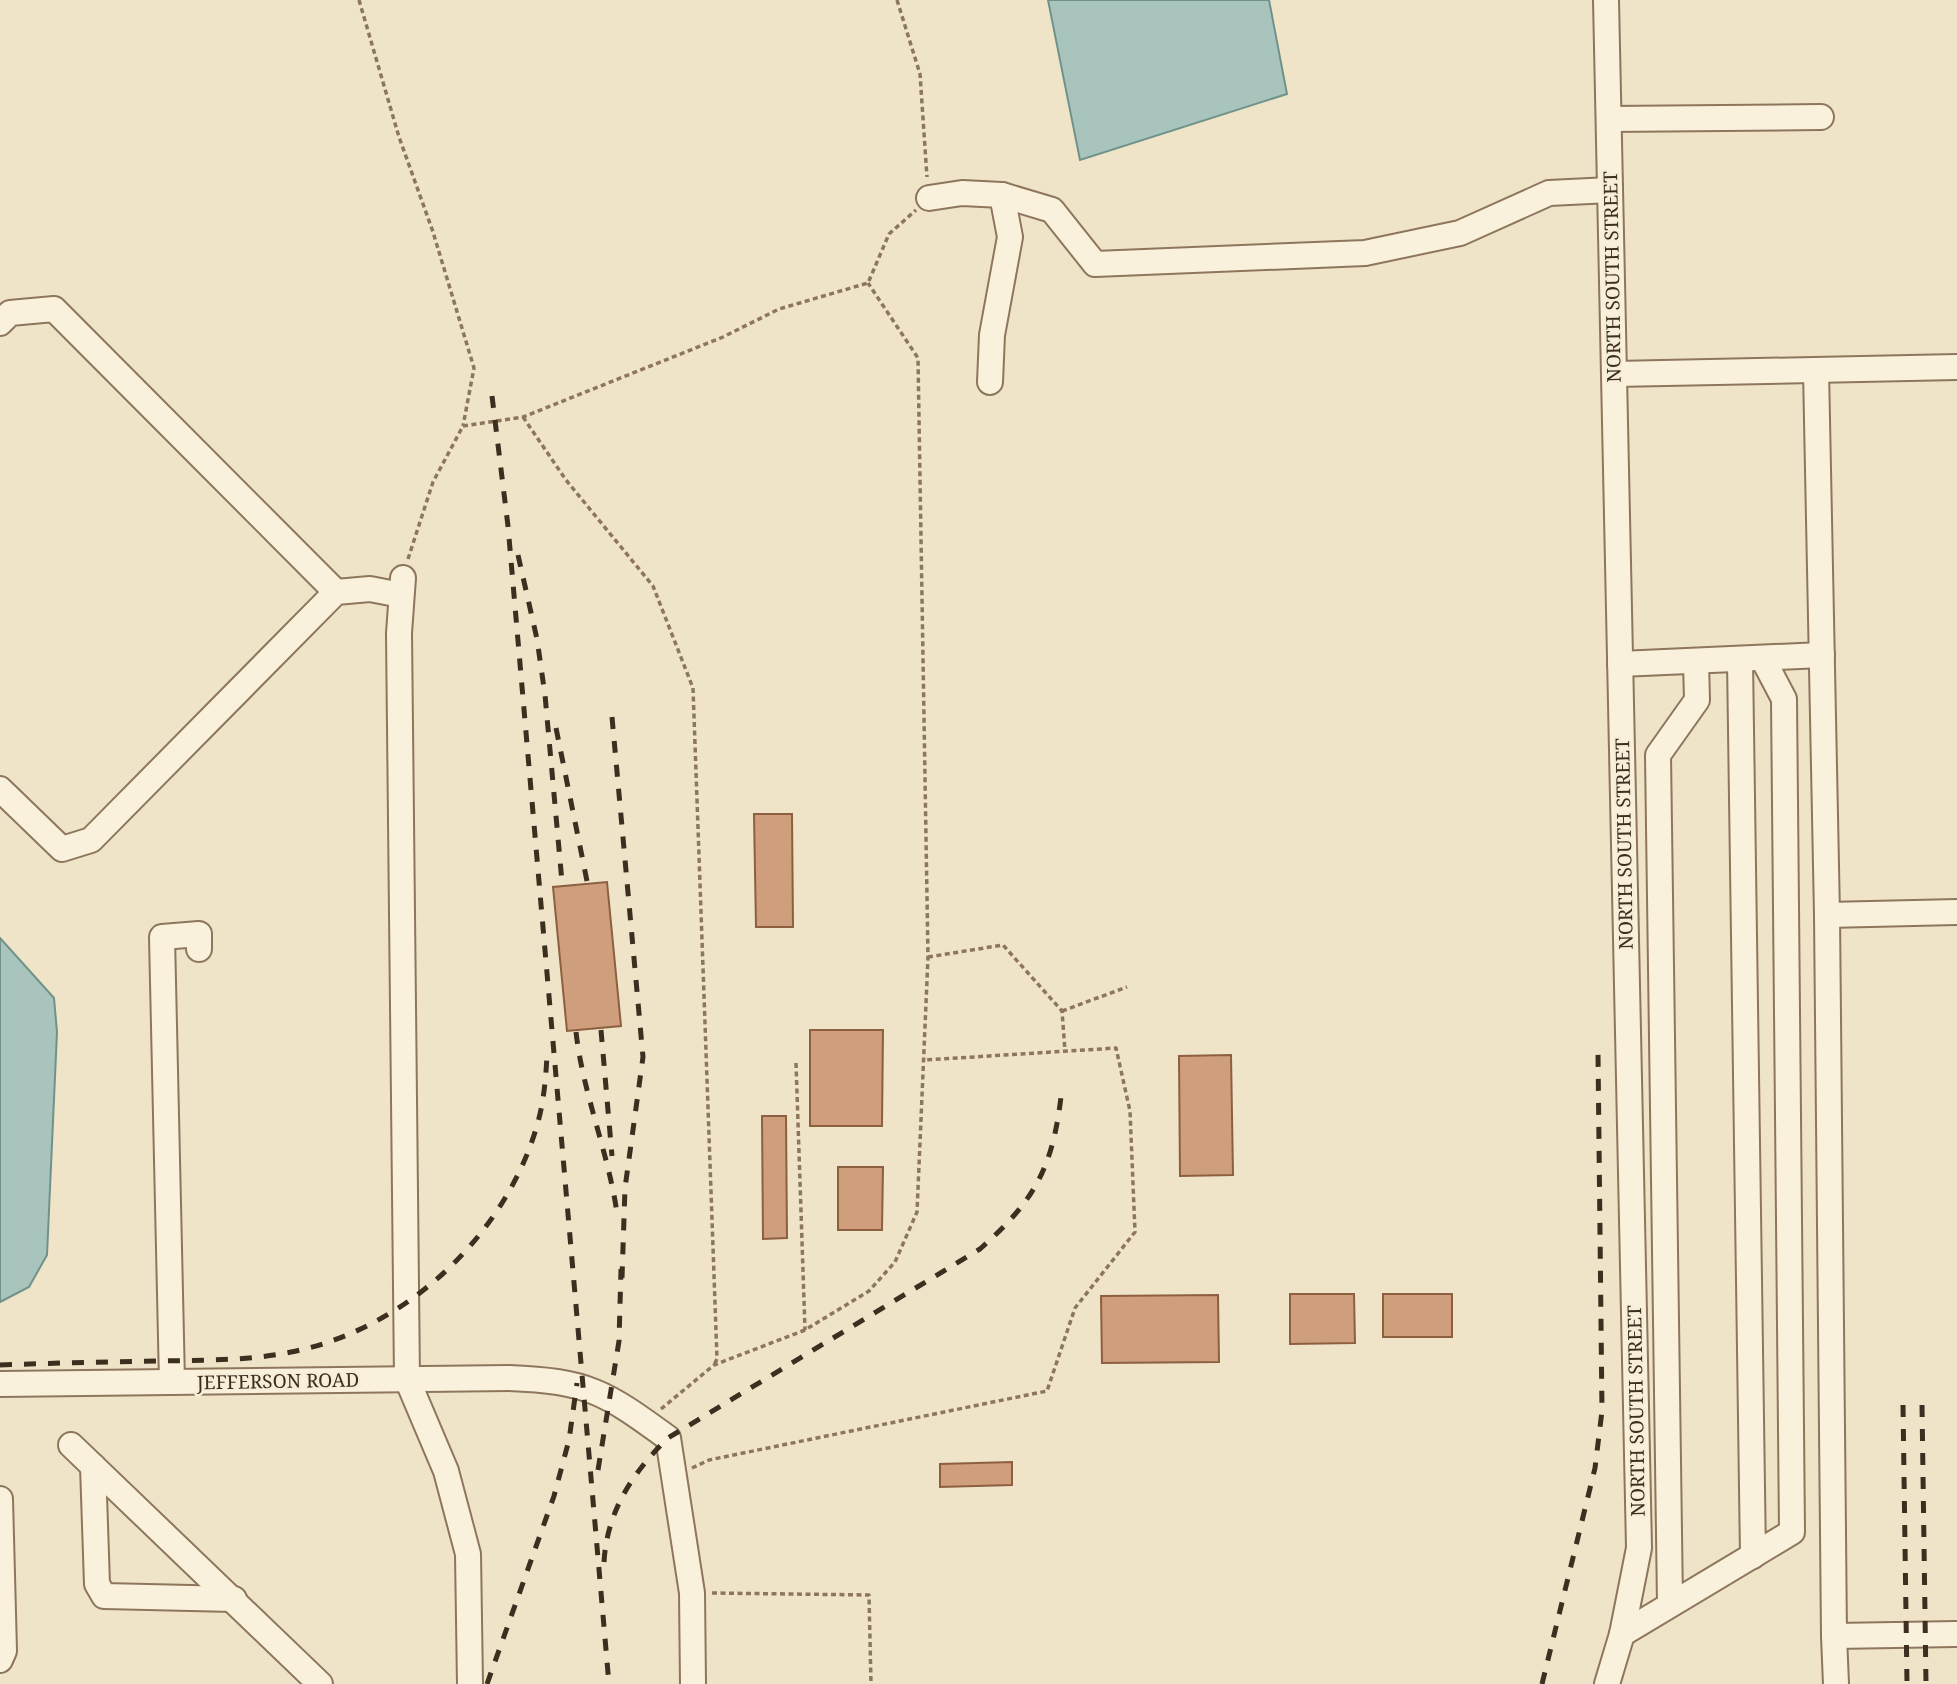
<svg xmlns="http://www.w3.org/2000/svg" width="1957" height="1684" font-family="'Noto Serif',serif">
<rect width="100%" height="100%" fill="#f0e4c8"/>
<g fill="#a9c4bc" stroke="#6f938a" stroke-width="2">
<polygon points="1048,0 1269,0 1287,94 1080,160"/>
<polygon points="0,938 54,998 57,1032 47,1255 29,1287 0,1302"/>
</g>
<g fill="#cf9f7d" stroke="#8d5f41" stroke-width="2">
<polygon points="754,814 792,814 793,927 756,927"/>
<polygon points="607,882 621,1026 567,1031 553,887"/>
<polygon points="810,1030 883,1030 882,1126 810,1126"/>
<polygon points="1231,1055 1233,1175 1180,1176 1179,1056"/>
<polygon points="762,1116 786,1116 787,1238 763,1239"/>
<polygon points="838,1167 883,1167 882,1230 838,1230"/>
<polygon points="1290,1294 1354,1294 1355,1343 1290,1344"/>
<rect x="1383" y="1294" width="69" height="43"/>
<polygon points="1218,1295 1219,1362 1102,1363 1101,1296"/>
<polygon points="1012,1462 1012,1485 940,1487 940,1464"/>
</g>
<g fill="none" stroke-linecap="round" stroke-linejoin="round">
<g stroke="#8d765c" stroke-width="28">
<g id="minor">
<polyline points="1606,0 1639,1548 1622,1634 1607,1684"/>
<polyline points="1609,119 1821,117"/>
<polyline points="929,198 962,193 1002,195 1052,210 1095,264 1365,253 1460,233 1549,193 1610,190"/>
<polyline points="0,323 10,313 54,309 336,592"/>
<polyline points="1816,370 1827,915 1957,912"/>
<polyline points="1615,374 1957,367"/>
<polyline points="990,382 992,335 1010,237 1002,195"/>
<polyline points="403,578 399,633 407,1379 446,1471 468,1554 470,1684"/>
<polyline points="1740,660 1753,1556"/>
<polyline points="1620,664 1822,655"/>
<polyline points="0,789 62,849 91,840 336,592 370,589 401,595"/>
<polyline points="1827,915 1834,1636 1957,1634"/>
<polyline points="172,1382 162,937 199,934 199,949"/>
<path d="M 0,1384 L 509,1378 C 588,1381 605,1392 668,1438 L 692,1593 L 693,1684"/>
<polyline points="71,1445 320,1684"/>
<polyline points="93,1466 97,1584 104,1596 234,1599"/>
<polyline points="0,1499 4,1651 0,1660"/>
<polyline points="1670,1603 1658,755 1697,700 1696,662"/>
<polyline points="1622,1634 1792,1532 1784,699 1763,659"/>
<polyline points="1834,1636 1836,1684"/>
</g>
</g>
<g stroke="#8d765c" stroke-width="3.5" stroke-dasharray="5 3.5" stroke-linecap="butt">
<polyline points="359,0 399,137 433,232 474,368 463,426"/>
<polyline points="897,0 920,74 927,177"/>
<polyline points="523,417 566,480 653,586 693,688 717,1359 714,1365"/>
<polyline points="408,559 433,482 463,426 523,417 723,337 779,309 868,283 889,234 916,210"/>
<polyline points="928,957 1003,945 1062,1011 1065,1051"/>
<polyline points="1062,1011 1127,987"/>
<polyline points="796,1063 805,1330"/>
<polyline points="661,1409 714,1365 805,1330 869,1291 895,1262 917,1212 928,957 918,358 868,283"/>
<polyline points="692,1468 709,1460 1047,1391 1075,1308 1135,1232 1130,1111 1116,1048 925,1060"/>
<polyline points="712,1593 869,1595 871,1684"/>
</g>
<use href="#minor" stroke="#faf1dc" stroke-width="24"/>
<g stroke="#3d2e20" stroke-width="5" stroke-dasharray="12 12" stroke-linecap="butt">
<polyline points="492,396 508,526 609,1684"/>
<polyline points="518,555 537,639 545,695 562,882"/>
<polyline points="612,717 643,1057 625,1188 622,1278"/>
<polyline points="556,728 587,881"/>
<polyline points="601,1030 612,1156"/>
<path d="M 576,1032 C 583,1094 608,1151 617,1213"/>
<path d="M 0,1365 C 53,1363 106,1362 159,1361 C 203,1360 247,1361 291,1352 C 405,1330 507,1235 538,1122 C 544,1100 546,1077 547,1054"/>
<polyline points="1903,1405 1907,1684"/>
<polyline points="1922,1405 1926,1684"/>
<polyline points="598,1470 619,1341 621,1269"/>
<path d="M 604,1562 C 607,1511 633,1472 668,1438 L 980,1249 C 1034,1201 1052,1170 1061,1097"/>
<polyline points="487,1684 554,1496 569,1440 577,1383"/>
<polyline points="1542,1684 1595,1468 1602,1411 1598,1053"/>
</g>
</g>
<g text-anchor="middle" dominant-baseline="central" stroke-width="5" stroke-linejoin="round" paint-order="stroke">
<g font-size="19" fill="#3d2e20" stroke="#f7eed8">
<text transform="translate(1612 277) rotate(-91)">NORTH SOUTH STREET</text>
<text transform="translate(1624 844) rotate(-91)">NORTH SOUTH STREET</text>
<text transform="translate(278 1381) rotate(-1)">JEFFERSON ROAD</text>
<text transform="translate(1636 1411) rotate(-91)">NORTH SOUTH STREET</text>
</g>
</g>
</svg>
